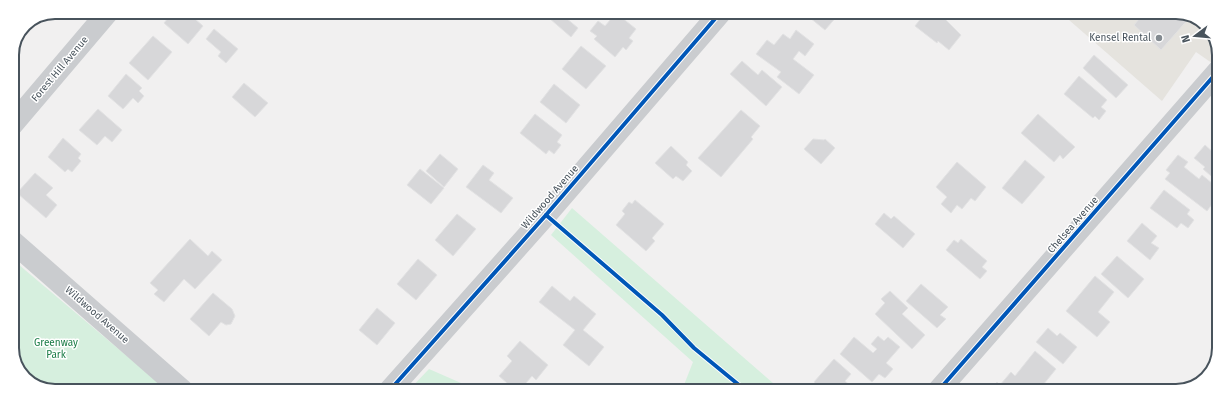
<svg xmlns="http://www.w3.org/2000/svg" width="1231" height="403" font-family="'Fira Sans',sans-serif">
<rect width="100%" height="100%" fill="#f1f0f0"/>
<polygon fill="#e5e3de" points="1061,13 1187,14 1208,27 1219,52 1219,68 1196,52 1162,101"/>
<g fill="#d6efde">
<polygon points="572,208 781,390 682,390 693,362 551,235"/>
<polygon points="12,259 167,390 44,389 21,374 12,351"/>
<polygon points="429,369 477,390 409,390"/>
</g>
<g fill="#d7d7d9" stroke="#e2e2e3">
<polygon points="173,12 187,12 203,26 188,44 164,23"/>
<polygon points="205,12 219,12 213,19"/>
<polygon points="545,13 560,13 578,28 571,37 549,18 550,17"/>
<polygon points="616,13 636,29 629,38 633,41 626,50 623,47 615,57 594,39 597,36 590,31 598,21 605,26"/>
<polygon points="804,13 836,13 838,15 825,30"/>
<polygon points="925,13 939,13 961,35 949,50 938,41 937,43 915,26"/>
<polygon points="1144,13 1187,14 1191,16 1161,50 1134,25"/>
<polygon points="214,29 238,49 226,63 218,56 221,52 206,39"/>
<polygon points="796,30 814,44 805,56 799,51 793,59 814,75 799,94 777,77 781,72 756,54 767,40 774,45 783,34 790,39"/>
<polygon points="153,36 172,52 148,80 129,63"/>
<polygon points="581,46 606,66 586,89 562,69"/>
<polygon points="1094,55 1128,85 1116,98 1083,68"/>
<polygon points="742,61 758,75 762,70 782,87 766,106 730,74"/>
<polygon points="126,74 142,88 139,91 144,96 138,103 133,98 123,109 108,96"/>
<polygon points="1079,76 1107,100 1101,107 1106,111 1099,120 1095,116 1093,118 1064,94"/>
<polygon points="244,83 268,103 255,117 232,97"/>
<polygon points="554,84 580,105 566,123 540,102"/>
<polygon points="98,109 122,130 112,142 105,136 97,145 79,130"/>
<polygon points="741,110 760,126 751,137 753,139 721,177 698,158"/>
<polygon points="535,114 562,135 557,142 561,145 554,154 549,150 546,154 520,133"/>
<polygon points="1038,114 1075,147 1063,159 1060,155 1054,162 1021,133"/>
<polygon points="1219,117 1219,127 1214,123"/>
<polygon points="63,138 81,154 78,158 81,161 72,172 68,169 65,172 48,157"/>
<polygon points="813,139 824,140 825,139 835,148 821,164 804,149"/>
<polygon points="1205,145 1215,154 1218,152 1218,182 1203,169 1205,167 1194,158"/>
<polygon points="671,146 688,162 686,165 692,171 683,181 676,176 673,179 655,163"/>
<polygon points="440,154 458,169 444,187 426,171"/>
<polygon points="1178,155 1188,162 1184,167 1199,179 1202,175 1218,188 1218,196 1207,211 1165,179 1170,173 1166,170"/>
<polygon points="1025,160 1045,177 1022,204 1002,188"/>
<polygon points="957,162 986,187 975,201 971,198 962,209 957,205 951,213 941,204 947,197 936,187"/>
<polygon points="483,165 494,173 489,180 513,198 501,213 466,187"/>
<polygon points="420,169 444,188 431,204 407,185"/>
<polygon points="35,173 53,188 46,195 57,205 46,218 17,193"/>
<polygon points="1164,190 1190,210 1187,214 1194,220 1188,228 1181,223 1177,228 1150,208"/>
<polygon points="635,200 664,224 652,238 655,241 646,251 616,225 625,214 622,211 629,202 632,204"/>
<polygon points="884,213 891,219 894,216 915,234 903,248 875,224"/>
<polygon points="457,214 476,229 453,256 435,240"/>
<polygon points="1142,223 1157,236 1151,243 1159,248 1150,260 1127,241"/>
<polygon points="190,239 208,256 212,251 222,260 195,289 184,279 164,302 154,294 158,290 150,283"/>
<polygon points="961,239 987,261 982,267 987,271 980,279 946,250 954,240 958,243"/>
<polygon points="1117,256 1144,279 1128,298 1101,274"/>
<polygon points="418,259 437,275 416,300 397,284"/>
<polygon points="1095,276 1114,292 1098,312 1110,322 1097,337 1066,311"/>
<polygon points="921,284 948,307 940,315 946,319 937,328 906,301"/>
<polygon points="552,286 570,301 574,296 596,314 583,330 604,347 589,366 563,345 575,330 539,302"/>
<polygon points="890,291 908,308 902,314 925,335 912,349 875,314 885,303 881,299"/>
<polygon points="213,293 232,309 235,316 231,324 226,325 221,322 209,336 190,319"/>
<polygon points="377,308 395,323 377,345 359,330"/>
<polygon points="1048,328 1057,336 1060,333 1077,347 1063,364 1036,342"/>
<polygon points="878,336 884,341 888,337 900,347 886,363 893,369 885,378 879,374 872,382 840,354 854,337 873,353 877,349 871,344"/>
<polygon points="520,341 548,365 536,380 532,376 520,390 515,390 499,376 512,361 507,356"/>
<polygon points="1035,351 1056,369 1043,385 1041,383 1035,391 989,391 997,382 1000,385 1011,372 1015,376"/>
<polygon points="834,359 851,374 845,381 856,391 814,391 818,386 814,382"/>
</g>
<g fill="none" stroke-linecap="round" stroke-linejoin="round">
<g stroke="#cacccf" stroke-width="22">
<polyline points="12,125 108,12"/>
<polyline points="12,241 182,390"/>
<polyline points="390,390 546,215 720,13"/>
<polyline points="938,391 1219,70"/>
</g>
<g stroke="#fff" stroke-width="6">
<g id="cycleway">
<polyline points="546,215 662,315 694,348 745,390"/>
<polyline points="390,390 546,215 720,13"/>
<polyline points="938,391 1219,70"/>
</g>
</g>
<use href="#cycleway" stroke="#0057b8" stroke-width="4"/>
</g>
<circle fill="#838a90" stroke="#fff" stroke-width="1.5" cx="1159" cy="38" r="4"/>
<g text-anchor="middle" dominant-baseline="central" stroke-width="3" stroke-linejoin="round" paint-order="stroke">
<g font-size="10" fill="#48535c" stroke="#fff" text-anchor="end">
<text x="1151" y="38">Kensel Rental</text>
</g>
<g font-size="10" fill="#48535c" stroke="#fff">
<text transform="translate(60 69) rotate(-50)">Forest Hill Avenue</text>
<text transform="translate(550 197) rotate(-49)">Wildwood Avenue</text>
<text transform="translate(1073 225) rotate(-49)">Chelsea Avenue</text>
<text transform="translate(97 315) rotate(41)">Wildwood Avenue</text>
</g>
<g font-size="10" fill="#1a7c46" stroke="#fff">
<text x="56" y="343">Greenway<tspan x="56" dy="12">Park</tspan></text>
</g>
</g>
<path d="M0 0H1231V403H0ZM55 19H1176A36 36 0 0 1 1212 55V348A36 36 0 0 1 1176 384H55A36 36 0 0 1 19 348V55A36 36 0 0 1 55 19Z" fill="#fff" fill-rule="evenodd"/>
<path fill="none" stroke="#48535c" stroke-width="2" d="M55 19H1176A36 36 0 0 1 1212 55V348A36 36 0 0 1 1176 384H55A36 36 0 0 1 19 348V55A36 36 0 0 1 55 19Z"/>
<g transform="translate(1195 36) rotate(254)" stroke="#ffffff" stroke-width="3" paint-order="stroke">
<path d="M0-3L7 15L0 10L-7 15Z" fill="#48535c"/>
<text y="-6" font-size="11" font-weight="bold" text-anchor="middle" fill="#48535c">N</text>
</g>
</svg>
